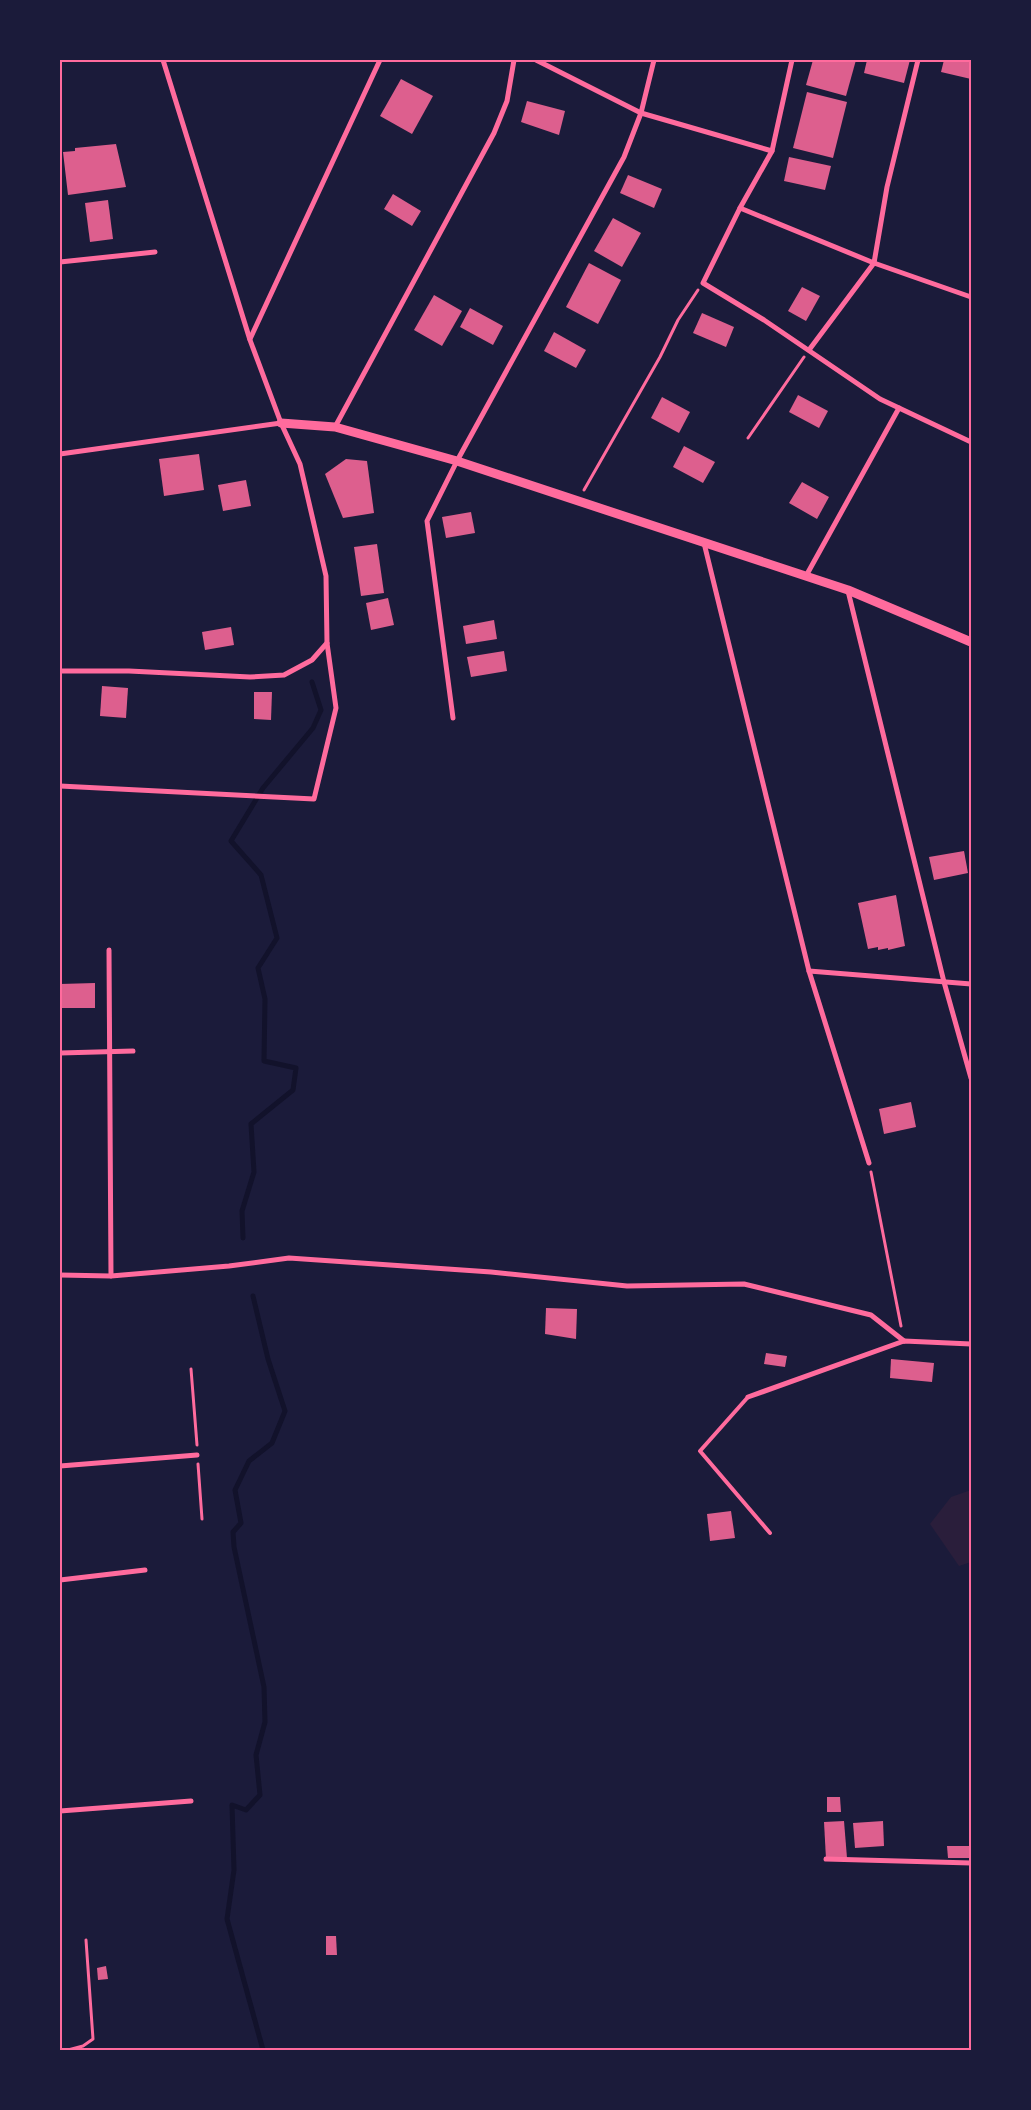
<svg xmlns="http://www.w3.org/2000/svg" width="1031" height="2110" font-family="'Golos Text',sans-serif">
<rect width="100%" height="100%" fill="#1b1b3a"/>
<polygon fill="#2a1e3b" points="971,1490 971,1562 959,1566 930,1524 951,1497"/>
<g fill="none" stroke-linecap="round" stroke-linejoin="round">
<g stroke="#12122b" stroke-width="5">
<polyline points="243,1238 242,1211 254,1172 251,1124 293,1090 296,1068 264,1061 265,999 258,968 277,938 261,875 231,841 263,788 313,728 321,710 312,682"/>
<polyline points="253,1296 268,1359 285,1411 272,1443 249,1461 235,1490 241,1523 233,1532 234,1547 264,1687 265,1722 256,1755 260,1795 246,1810 232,1805 234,1870 227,1919 263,2050"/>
</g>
</g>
<g fill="#dd5f8e">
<polygon points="813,60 856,60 846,96 806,85"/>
<polygon points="867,60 910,60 904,83 864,73"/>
<polygon points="944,60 971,60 971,79 941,72"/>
<polygon points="401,79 433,96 412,134 380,116"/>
<polygon points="807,92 847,102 833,158 793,148"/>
<polygon points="527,101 565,111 559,135 521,122"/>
<polygon points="116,144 126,187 68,195 63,152 75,151 75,148"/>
<polygon points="789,157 831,166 825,190 784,181"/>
<polygon points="628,175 662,189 654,208 620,193"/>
<polygon points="393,194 421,211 412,226 384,209"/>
<polygon points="108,200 113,239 90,242 85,203"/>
<polygon points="613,218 641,233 622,267 594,251"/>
<polygon points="589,263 621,280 598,324 566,307"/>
<polygon points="802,287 820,296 806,321 788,311"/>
<polygon points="434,295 462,311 442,346 414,330"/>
<polygon points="470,308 503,326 493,345 460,327"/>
<polygon points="702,313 734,327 726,347 693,333"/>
<polygon points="554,332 586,350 576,368 544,351"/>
<polygon points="798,395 828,411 819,428 789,412"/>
<polygon points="662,397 690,412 679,433 651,418"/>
<polygon points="684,446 715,462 703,483 673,467"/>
<polygon points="199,454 204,490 164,496 159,459"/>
<polygon points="346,459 367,461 374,513 343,518 325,474"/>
<polygon points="246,480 251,506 223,511 218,485"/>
<polygon points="802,482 829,497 817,519 789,503"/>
<polygon points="471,512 475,533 446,538 442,517"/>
<polygon points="377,544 384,593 361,596 354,547"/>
<polygon points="388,598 394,625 371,630 366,603"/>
<polygon points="494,620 497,639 466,644 463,626"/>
<polygon points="231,627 234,645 205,650 202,632"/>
<polygon points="504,651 507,671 471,677 467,657"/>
<polygon points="102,686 128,688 126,718 100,716"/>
<polygon points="254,692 272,692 271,720 254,719"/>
<polygon points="964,851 968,873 934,880 929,857"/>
<polygon points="896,895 905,946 888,950 888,948 878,950 878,947 868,949 858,903"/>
<polygon points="95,983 95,1008 60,1008 60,984"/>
<polygon points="911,1102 916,1127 884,1134 879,1109"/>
<polygon points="546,1308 577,1309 576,1339 545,1334"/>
<polygon points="766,1353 787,1356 785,1367 764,1364"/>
<polygon points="891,1359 934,1363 932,1382 890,1378"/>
<polygon points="731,1511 735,1538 710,1541 707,1514"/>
<polygon points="827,1797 840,1797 841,1812 827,1812"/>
<polygon points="844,1821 847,1858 826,1859 824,1822"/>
<polygon points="883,1821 884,1846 855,1848 853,1823"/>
<polygon points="947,1846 969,1846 970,1858 948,1858"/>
<polygon points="326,1936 336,1936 337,1955 326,1955"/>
<polygon points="106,1966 108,1979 98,1980 97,1968"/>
</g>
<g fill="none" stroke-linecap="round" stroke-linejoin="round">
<g stroke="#ff6b9d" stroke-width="3">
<polyline points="748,438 804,357"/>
<polyline points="584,490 660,357 678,320 698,290"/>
<polyline points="871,1172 901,1326"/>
<polyline points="191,1369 197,1445"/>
<polyline points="198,1464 202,1519"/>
<polyline points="68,2050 83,2046 93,2039 86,1940"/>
</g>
<polyline stroke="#ff6b9d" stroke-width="4" points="748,1397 700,1451 770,1533"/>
<g stroke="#ff6b9d" stroke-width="5">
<polyline points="536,60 641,113 772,151"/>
<polyline points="792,60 772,151 740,208 703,283 764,320 880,399 971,442"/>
<polyline points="740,208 874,263 971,297"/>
<polyline points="60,262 155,252"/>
<polyline points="250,339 380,60"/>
<polyline points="809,350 874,263 887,187 918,60"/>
<polyline points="335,427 494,133 507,101 514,60"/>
<polyline points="60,454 281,423"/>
<polyline points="704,543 809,971 869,1163"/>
<polyline points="806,576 899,408"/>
<polyline points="848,591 944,982 971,1078"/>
<polyline points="60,671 129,671 250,677 284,675 312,660 327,643"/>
<polyline points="453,718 427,521 457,461 624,157 641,113 654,60"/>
<polyline points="60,786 314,799 336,708 327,643 326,576 300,464 281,423 250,340 163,60"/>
<polyline points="109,950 111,1276"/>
<polyline points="809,971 971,984"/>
<polyline points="60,1053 133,1051"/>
<polyline points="60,1275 111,1276 229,1266 289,1258 491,1272 627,1286 744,1284 871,1315 904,1341"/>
<polyline points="748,1397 904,1341 971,1344"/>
<polyline points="60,1466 197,1455"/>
<polyline points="60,1580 145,1570"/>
<polyline points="60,1811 191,1801"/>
<polyline points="826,1859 971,1863"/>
</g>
<polyline stroke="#ff6b9d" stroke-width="9" points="281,423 335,427 457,461 848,590 971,642"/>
</g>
<rect width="1031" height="2110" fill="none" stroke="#1b1b3a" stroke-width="122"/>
<rect x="61" y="61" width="909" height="1988" fill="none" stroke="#ff6b9d" stroke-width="2"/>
</svg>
